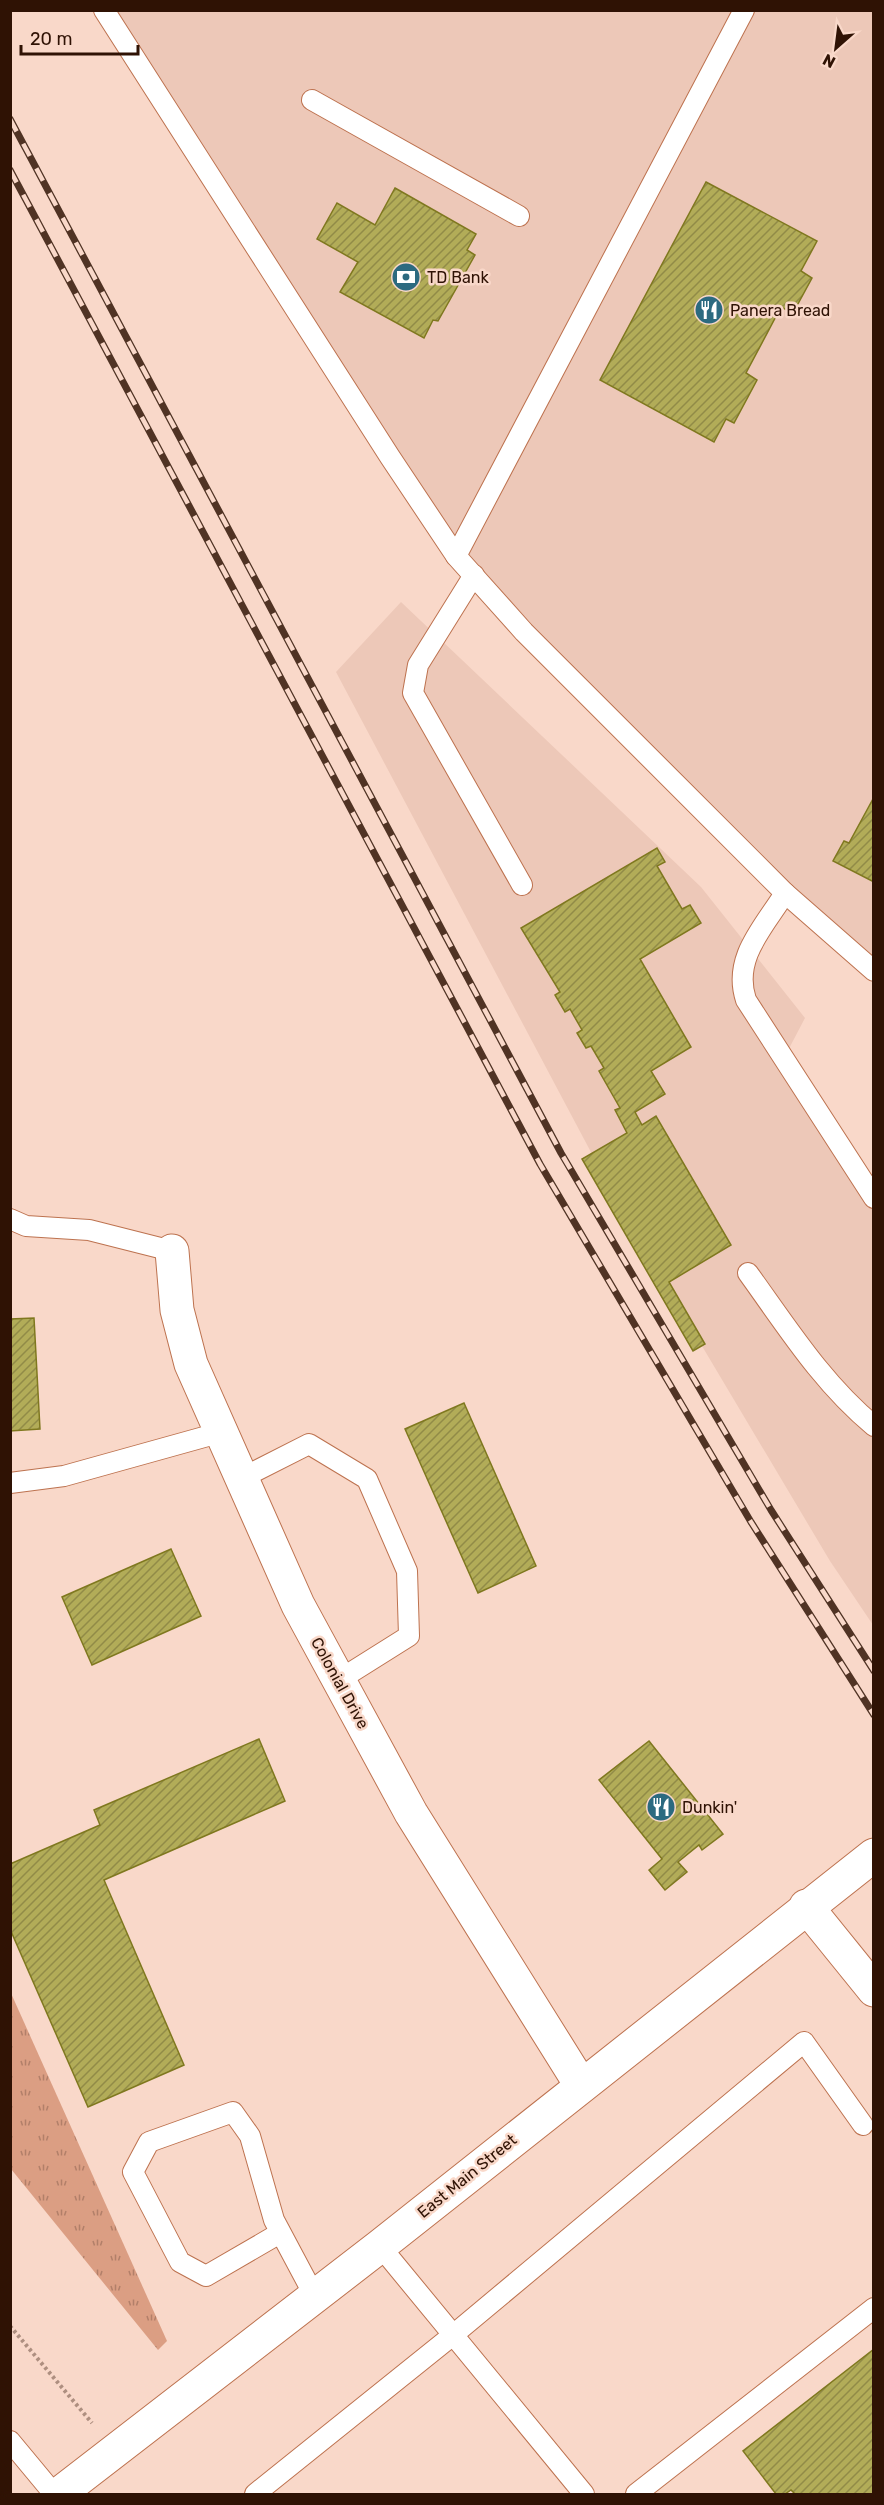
<svg xmlns="http://www.w3.org/2000/svg" width="884" height="2505" font-family="Rubik,sans-serif">
<defs>
<pattern id="grass-tufts" width="24" height="20" patternUnits="userSpaceOnUse" patternTransform="scale(1.5)"><rect width="24" height="20" fill="#db9e83"/><path d="M3 7l-1-3M5 7V3M7 7l1-3M15 17l-1-3M17 17v-4M19 17l1-3" fill="none" stroke="#b27f69"/></pattern>
<pattern id="building-hatch" width="6" height="6" patternUnits="userSpaceOnUse" patternTransform="scale(1.5)"><rect width="6" height="6" fill="#b2ac58"/><path d="M-1 1l2-2M0 6l6-6M5 7l2-2" fill="none" stroke="#918b47"/></pattern>
</defs>
<rect width="100%" height="100%" fill="#f9d8c9"/>
<g fill="#edc8b8">
<polygon points="104,11 873,11 873,971 456,556"/>
<polygon points="401,602 701,887 805,1018 784,1058 873,1208 873,1625 830,1561 627,1220 336,672"/>
</g>
<polygon fill="url(#grass-tufts)" points="10,1991 167,2341 158,2350 11,2169"/>
<g fill="url(#building-hatch)" stroke="#7f781f" stroke-width="1.5">
<polygon points="706,182 817,241 801,271 812,278 793,313 781,307 746,373 757,380 734,423 726,419 714,442 600,380"/>
<polygon points="395,188 476,234 467,250 475,255 438,321 433,320 424,338 340,292 358,262 317,239 337,203 375,225"/>
<polygon points="874,797 874,882 833,861 844,841 849,843"/>
<polygon points="657,848 665,862 657,866 682,909 690,905 701,923 640,959 691,1047 651,1071 665,1094 635,1112 642,1125 656,1116 731,1245 669,1282 705,1344 693,1351 582,1159 627,1133 615,1110 620,1108 599,1071 604,1068 591,1046 586,1048 577,1033 582,1030 570,1009 565,1012 555,995 560,992 521,928"/>
<polygon points="34,1318 40,1429 10,1431 10,1319"/>
<polygon points="464,1403 536,1566 478,1593 405,1429"/>
<polygon points="171,1549 201,1616 92,1665 62,1597"/>
<polygon points="259,1739 285,1801 104,1880 184,2065 88,2107 10,1929 10,1864 100,1825 94,1810"/>
<polygon points="649,1741 723,1834 702,1850 699,1845 678,1862 687,1872 665,1890 649,1870 662,1859 599,1780"/>
<polygon points="874,2349 874,2494 795,2494 791,2490 785,2494 776,2494 743,2451"/>
</g>
<g fill="none" stroke-linecap="round" stroke-linejoin="round">
<g stroke="#bd724f" stroke-width="22">
<g id="lane">
<polyline points="104,10 390,457 456,556 524,632 785,893 874,971"/>
<polyline points="312,100 519,216"/>
<polyline points="456,556 744,10"/>
<polyline points="474,575 418,665 413,693 522,885"/>
<path d="M 785,893 C 764,927 732,958 746,1000 L 874,1198"/>
<polyline points="10,1219 26,1226 89,1230 172,1251"/>
<path d="M 748,1273 C 787,1327 822,1383 874,1426"/>
<polyline points="242,1478 309,1444 367,1479 407,1571 409,1636 339,1680"/>
<polyline points="10,1483 64,1476 222,1432"/>
<polyline points="280,2233 206,2276 180,2262 133,2172 149,2142 233,2112 250,2136 274,2220 315,2297"/>
<polyline points="380,2246 584,2494"/>
<polyline points="10,2441 54,2494"/>
<polyline points="255,2494 453,2335 804,2042 863,2125"/>
<polyline points="636,2494 874,2308"/>
</g>
</g>
<g stroke="#bd724f" stroke-width="35">
<g id="street">
<polyline points="172,1251 177,1310 191,1364 298,1605 411,1813 581,2085"/>
<polyline points="806,1906 874,1990"/>
</g>
</g>
<g stroke="#bd724f" stroke-width="35">
<polyline id="secondary" points="59,2494 380,2246 874,1855"/>
</g>
<polyline stroke="#ae8f80" stroke-width="4" stroke-dasharray="3 3" stroke-linecap="butt" points="10,2326 92,2423"/>
<use href="#lane" stroke="#fff" stroke-width="20"/>
<use href="#street" stroke="#fff" stroke-width="33"/>
<use href="#secondary" stroke="#fff" stroke-width="33"/>
<g stroke="#503324" stroke-width="7">
<g id="rail">
<polyline points="10,119 561,1153 771,1510 874,1671"/>
<polyline points="10,170 540,1164 751,1522 874,1715"/>
</g>
</g>
<use href="#rail" stroke="#f9d8c9" stroke-width="4.5" stroke-dasharray="14" stroke-linecap="butt"/>
</g>
<defs>
<g id="bank-disc" transform="scale(1.5)"><circle r="9.5" fill="#2c6a80" stroke="#f9d8c9"/><path d="M-6-4H6V4H-6ZM0-2.3a2.3 2.3 0 1 0 0 4.6a2.3 2.3 0 1 0 0-4.6Z" fill="#fff"/></g>
<g id="restaurant-disc" transform="scale(1.5)"><circle r="9.5" fill="#2c6a80" stroke="#f9d8c9"/><path d="M-5-6h1v4h1v-4h1v4h1v-4h1v5L-1.5 .5V6h-2V.5L-5-1ZM5-6V6H3V1.5H1.5Q1.5-4 5-6Z" fill="#fff"/></g>
</defs>
<g fill-rule="evenodd">
<use href="#bank-disc" x="406" y="277"/>
<use href="#restaurant-disc" x="709" y="310"/>
<use href="#restaurant-disc" x="661" y="1807"/>
</g>
<g text-anchor="middle" dominant-baseline="central" stroke-width="5" stroke-linejoin="round" paint-order="stroke">
<g font-size="16" fill="#2f1204" stroke="#f9d8c9" text-anchor="start">
<text x="427" y="277">TD Bank</text>
<text x="730" y="310">Panera Bread</text>
<text x="682" y="1807">Dunkin'</text>
</g>
<g font-size="16" fill="#2f1204" stroke="#f9d8c9">
<text transform="translate(340 1683) rotate(61)">Colonial Drive</text>
<text transform="translate(467 2176) rotate(-39)">East Main Street</text>
</g>
</g>
<rect width="884" height="2505" fill="none" stroke="#2f1204" stroke-width="24"/>
<g transform="translate(836 48) rotate(208)" stroke="#f9d8c9" stroke-width="4.5" paint-order="stroke">
<path d="M0-4.5L10 22L0 15L-10 22Z" fill="#2f1204"/>
<text y="-9" font-size="16" font-weight="bold" text-anchor="middle" fill="#2f1204">N</text>
</g>
<path d="M21 45v9h117v-9" fill="none" stroke="#2f1204" stroke-width="3"/>
<text x="30" y="45" font-size="18" fill="#2f1204" stroke="#f9d8c9" stroke-width="4.5" paint-order="stroke">20 m</text>
</svg>
